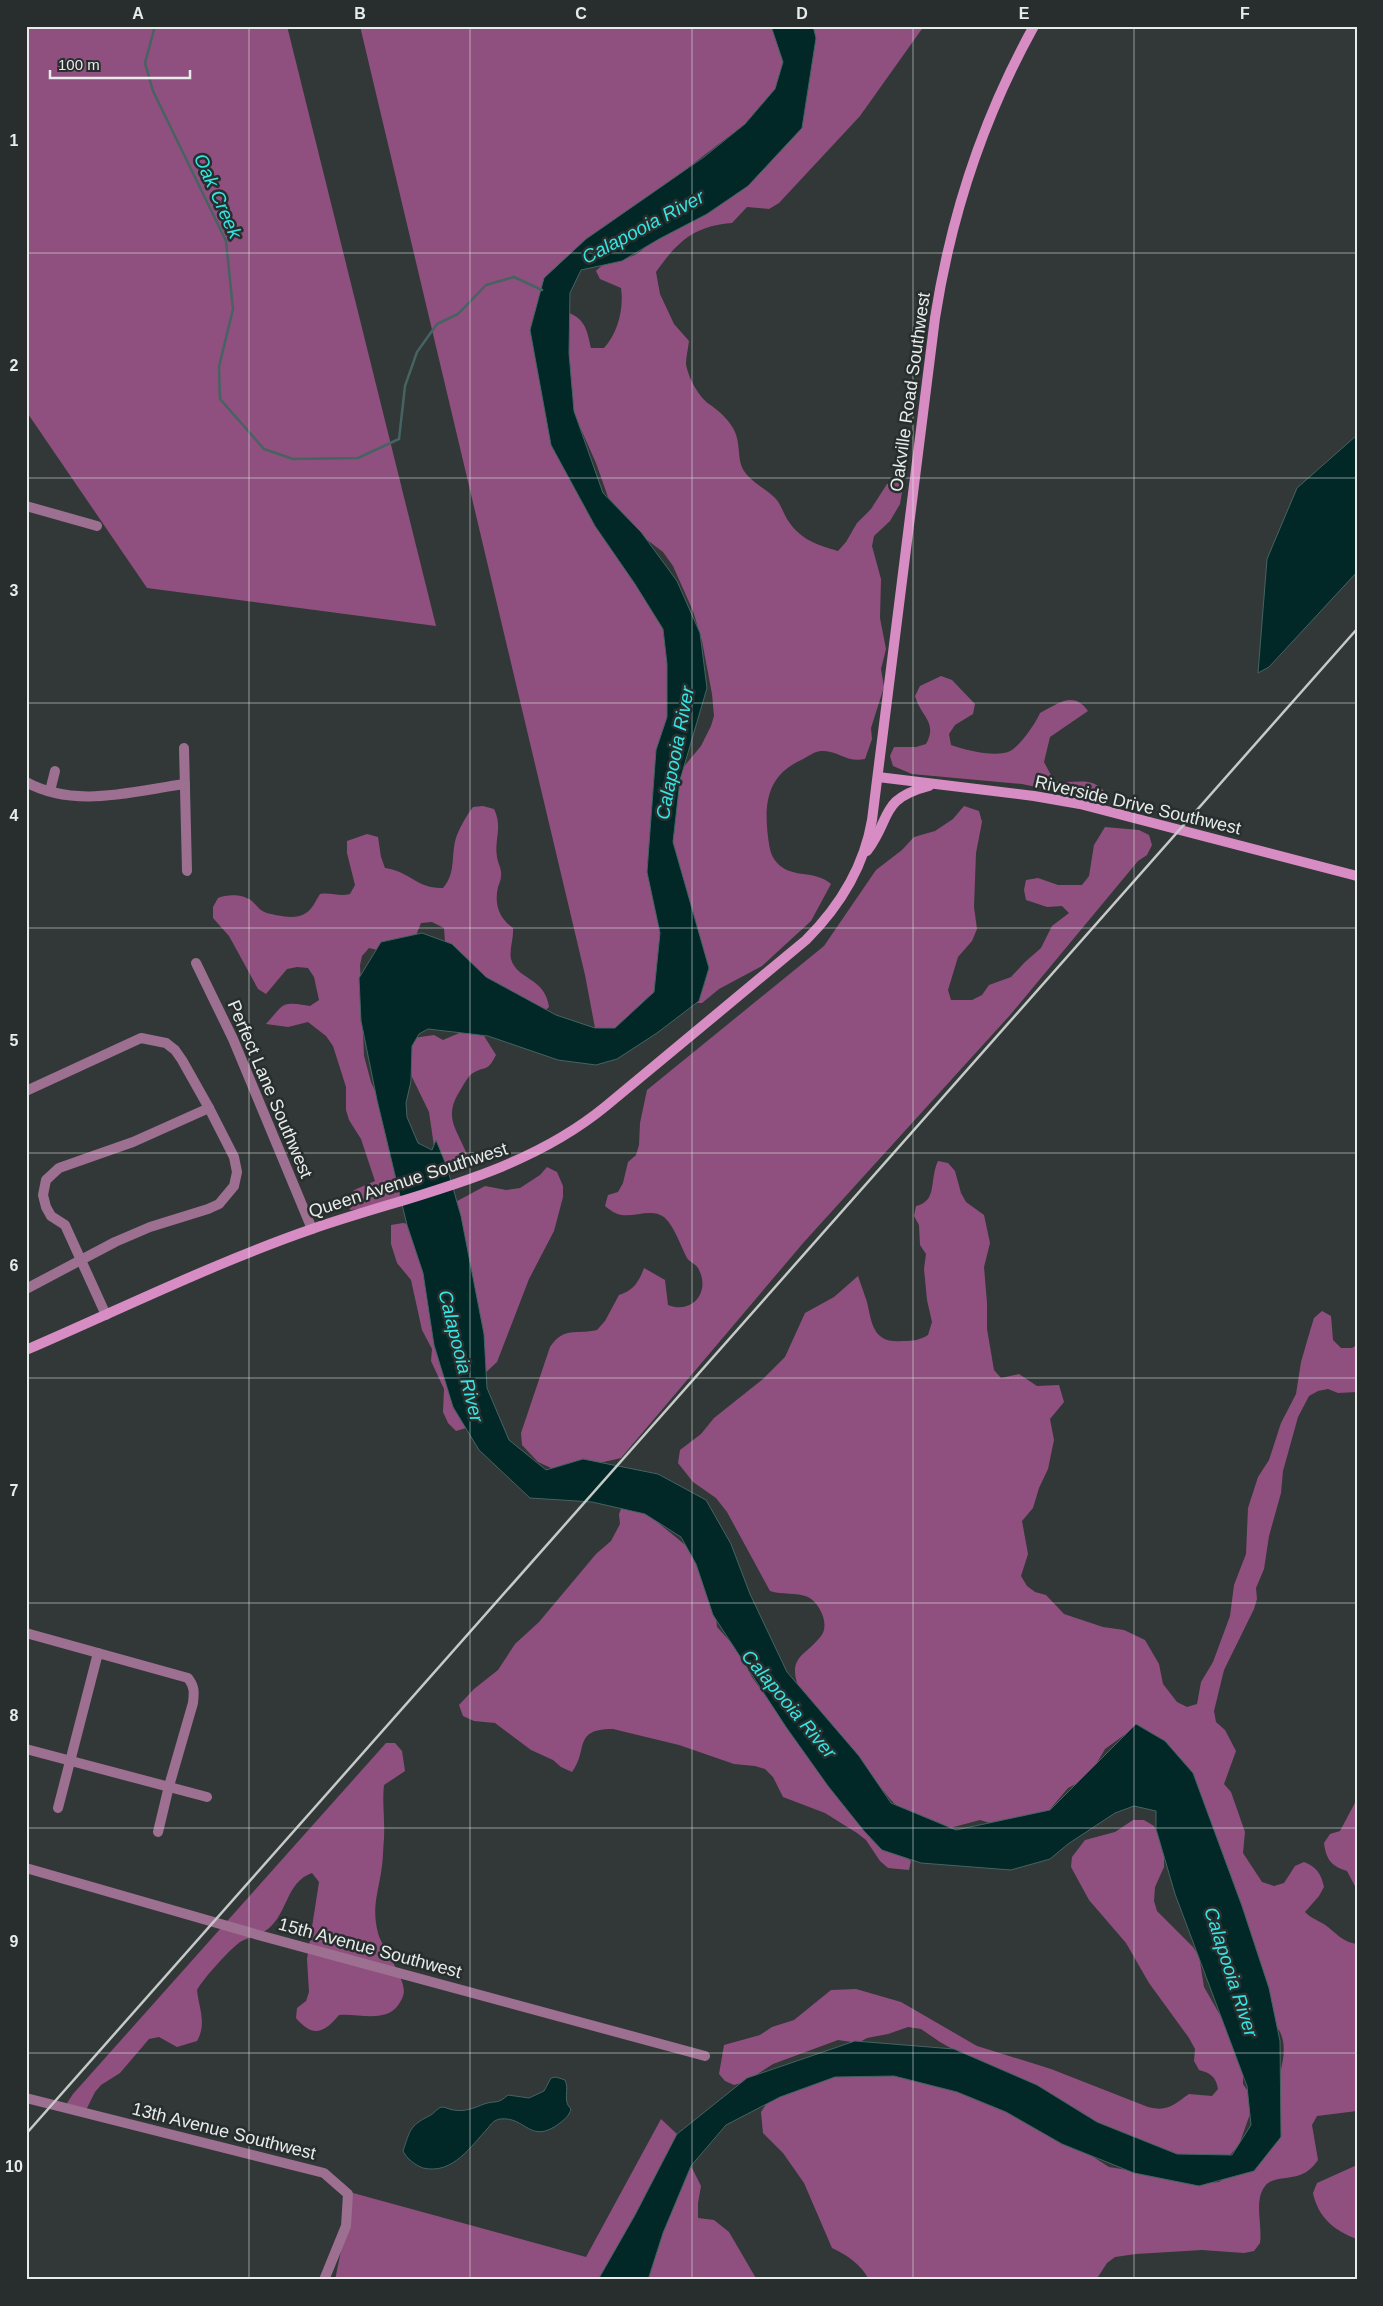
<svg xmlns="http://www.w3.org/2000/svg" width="1383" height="2306" font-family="Arial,sans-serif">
<rect width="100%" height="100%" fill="#313837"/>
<g fill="#90507f">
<polygon points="26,26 287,26 436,626 147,588 26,411"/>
<polygon points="360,26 771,26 783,62 775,89 745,124 544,278 551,445 595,526 635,584 663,629 667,664 667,717 656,750 647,872 660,933 654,992 615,1028 595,1028 585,975"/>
<path d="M 813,26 L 924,26 L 860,116 L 779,203 L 769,209 L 747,207 L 732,223 C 694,226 678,241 656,272 L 660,294 L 674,324 L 689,341 C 688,349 686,357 686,364 C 688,377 698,396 709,404 C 719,411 726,417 733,428 C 742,444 736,458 744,471 C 752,483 767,489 776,499 C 781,505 783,512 787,519 C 799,539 817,545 838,551 L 846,542 L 857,523 L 871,509 L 887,484 L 898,482 L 902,492 L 900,504 L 890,521 L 874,536 L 872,546 L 881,579 L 880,618 L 886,649 L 881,669 L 884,687 L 871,728 L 872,739 L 865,759 C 846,763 838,750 822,751 C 814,751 808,757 801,760 C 767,776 764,803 768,837 C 769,844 770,853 774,859 C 789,881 813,868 831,884 L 811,921 L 762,966 L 719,989 L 702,1003 L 691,1003 L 696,994 L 704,986 L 708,965 L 694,938 L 671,837 L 681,770 L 701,746 L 711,726 L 714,716 L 712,694 L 702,641 L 693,611 L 673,566 L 663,552 L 638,533 L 608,497 L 596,463 L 572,409 L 568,347 L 569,313 C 586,320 587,331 591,348 L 604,348 C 618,333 624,308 621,288 L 600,279 L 596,271 C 614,252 634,267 650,240 L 802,128 L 816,38 Z"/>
<path d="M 941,676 L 952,680 L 975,704 L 973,714 L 955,725 L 949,734 L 951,745 C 965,750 993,757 1008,752 C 1018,749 1036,723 1040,713 C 1058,704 1073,690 1088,711 L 1050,737 L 1044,762 L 1054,781 C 1073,785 1090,775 1104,791 L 1093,799 L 1022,784 L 912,774 L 893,766 L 890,756 L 894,747 L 916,747 L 926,744 C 938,722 921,717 915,696 L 920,686 Z"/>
<path d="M 483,806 L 494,809 C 503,828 494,838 497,857 C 498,864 502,869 501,876 C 501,880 499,884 498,887 C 494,904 499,918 513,928 C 514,938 509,950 511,959 C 517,980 545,977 549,1007 L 541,1014 L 442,953 L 445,942 L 444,928 L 432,922 L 421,923 L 415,938 L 390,953 L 369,948 L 362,956 L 360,965 L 364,1056 L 371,1082 L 380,1102 L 401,1196 L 361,1209 L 350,1210 L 348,1199 L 354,1190 L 375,1181 L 361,1139 L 349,1120 L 346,1110 L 346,1087 L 333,1046 L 326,1036 L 308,1022 L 288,1027 L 266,1024 C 285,1003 280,1001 310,1006 L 319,1000 L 314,977 L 308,968 L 297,967 L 287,969 L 266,994 L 258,989 L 229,936 L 213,918 L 213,907 L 218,898 C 228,894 243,894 252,901 C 257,906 260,911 267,913 C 278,916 297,920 306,913 C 312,910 316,900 320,894 C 331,892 339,897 350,894 L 355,885 L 347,853 L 347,841 L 367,834 L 378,837 L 381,857 L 385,868 C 409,871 417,889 443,888 C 457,872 450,854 457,835 C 461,825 467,815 473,807 Z"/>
<path d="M 964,806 L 979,811 L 982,822 L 976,853 L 974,907 L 977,929 L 972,941 L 958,957 L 948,990 L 951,1000 L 972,1000 L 982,995 L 989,985 L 1011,977 L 1025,962 L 1041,948 L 1052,926 L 1069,913 L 1062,906 L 1047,907 L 1026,900 L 1024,890 L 1026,880 L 1038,878 L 1058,885 L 1082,885 L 1089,876 L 1094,845 L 1105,827 L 1139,830 L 1149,835 L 1152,845 L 1147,855 L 1138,861 L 1011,1014 L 804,1242 L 621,1458 L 560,1472 L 538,1462 L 522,1445 L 521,1433 L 550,1347 C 564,1326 576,1335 597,1330 L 605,1321 L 619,1295 C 633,1291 639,1282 644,1268 L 665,1280 L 668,1305 C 694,1315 711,1290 698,1268 C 695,1263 689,1262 687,1258 C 680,1245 675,1227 664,1217 C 652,1208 635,1217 622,1215 C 615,1214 610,1210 605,1206 L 608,1195 L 618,1192 L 623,1183 L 628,1162 L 636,1155 L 639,1145 L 640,1123 L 647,1090 L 824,946 L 876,870 L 902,850 L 914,837 L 935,831 L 953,819 Z"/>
<path d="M 464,1031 L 484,1036 L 496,1055 C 487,1073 486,1065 473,1073 C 468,1076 464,1084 461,1089 C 441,1119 459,1130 469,1160 L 463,1169 L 451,1167 L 435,1153 L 429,1112 L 412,1077 L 407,1057 L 413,1038 L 434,1035 L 443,1040 Z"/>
<path d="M 938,1161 L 948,1163 L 955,1171 L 961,1193 L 966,1202 L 984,1215 L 990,1243 L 984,1267 L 987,1303 L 987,1329 L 994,1370 L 1001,1378 L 1019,1374 L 1037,1386 L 1059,1385 L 1064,1402 L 1050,1419 L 1054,1440 L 1048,1469 L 1039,1488 L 1033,1508 L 1022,1521 L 1028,1554 L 1021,1576 L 1027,1586 L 1035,1592 L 1046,1595 L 1064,1614 L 1103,1627 L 1124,1630 L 1145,1640 L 1159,1664 L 1163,1684 L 1177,1702 L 1187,1707 L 1197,1704 L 1201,1682 L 1213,1662 L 1230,1616 L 1234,1585 L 1246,1554 L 1248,1508 L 1258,1477 L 1269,1460 L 1281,1423 L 1296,1394 L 1301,1362 L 1310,1331 L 1314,1318 L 1322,1311 L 1331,1316 L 1333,1340 L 1341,1348 L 1352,1348 L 1357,1345 L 1357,1392 L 1338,1393 L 1328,1389 L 1318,1391 L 1309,1396 L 1298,1417 L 1283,1471 L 1281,1493 L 1269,1536 L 1264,1569 L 1256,1588 L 1257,1599 L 1254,1609 L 1224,1670 L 1214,1711 L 1216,1722 L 1225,1730 L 1236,1751 L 1224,1784 L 1231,1792 L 1245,1832 L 1243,1853 L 1262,1882 L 1274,1886 L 1284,1883 L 1295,1866 L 1304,1862 C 1317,1867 1321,1874 1324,1887 L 1319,1896 L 1305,1912 C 1311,1918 1315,1919 1322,1923 C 1334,1930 1341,1942 1357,1944 L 1357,2111 L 1317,2116 L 1312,2125 L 1318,2160 C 1313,2167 1308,2172 1300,2175 C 1282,2181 1266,2174 1260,2197 C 1257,2211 1262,2228 1260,2243 L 1254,2251 L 1244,2253 L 1202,2250 L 1136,2254 L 1115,2257 L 1107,2263 L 1096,2280 L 869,2280 C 861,2264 847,2255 832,2248 L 804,2183 L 783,2153 L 763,2133 L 761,2112 L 767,2103 L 812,2076 L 932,2069 L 1073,2144 L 1109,2167 L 1208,2183 L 1219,2182 L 1230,2174 C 1247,2142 1307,2054 1274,2024 L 1162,1741 L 1144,1729 L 1134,1728 L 1105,1749 L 1088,1778 L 1068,1788 L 1041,1820 L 990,1823 L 980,1820 L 950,1828 L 909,1819 L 890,1799 L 800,1691 C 786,1656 804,1658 821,1636 C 830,1625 820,1603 808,1597 C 796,1592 782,1595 770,1591 L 727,1512 L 716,1498 L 693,1482 L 678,1463 L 680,1450 L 701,1434 L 714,1418 L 763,1379 L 785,1357 L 805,1313 L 834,1297 L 858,1276 C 861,1285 864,1293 867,1302 C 872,1324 873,1344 903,1341 C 913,1341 920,1340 928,1335 L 932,1322 L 927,1300 L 924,1269 L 926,1254 L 920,1245 L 919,1225 L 914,1216 L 916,1206 C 938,1201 929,1180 938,1161 Z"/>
<polygon points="547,1167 557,1172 563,1186 563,1197 554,1231 529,1279 497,1362 482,1376 466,1428 456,1431 448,1423 443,1412 444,1389 431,1361 432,1349 422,1330 411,1280 397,1263 391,1244 391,1225 403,1223 413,1225 485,1186 506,1190 520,1188 540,1175"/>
<path d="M 623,1504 L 633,1507 L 656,1521 L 689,1548 L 715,1607 L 717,1627 L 737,1649 L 752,1677 L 779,1715 L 886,1843 L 911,1861 L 909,1870 L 888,1868 L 880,1861 L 866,1840 L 857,1833 L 825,1813 L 783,1797 L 773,1777 L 765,1769 L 755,1766 L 734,1764 L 679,1745 L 613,1729 C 572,1729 589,1750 572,1772 L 561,1767 L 553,1760 L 531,1750 L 495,1723 L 474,1721 L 463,1716 L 459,1705 L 474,1689 L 498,1670 L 515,1644 L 539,1622 L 596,1554 L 611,1541 L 620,1524 L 619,1514 Z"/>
<path d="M 386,1743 L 395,1743 L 402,1751 L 405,1771 L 384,1785 C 382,1802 385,1820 384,1838 C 383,1850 383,1862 381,1873 C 377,1896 372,1909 378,1933 C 382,1949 409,1981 403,1996 C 392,2026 362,2013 339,2015 C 324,2033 313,2038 296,2018 L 297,2008 L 306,2001 L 309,1992 L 307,1959 L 319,1882 L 312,1873 C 286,1882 288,1913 268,1929 C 260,1935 249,1937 240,1942 C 229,1950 203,1979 197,1990 C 199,2009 207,2023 197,2041 L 177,2047 L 159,2037 L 149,2039 L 120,2073 L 101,2085 L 95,2092 L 85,2112 L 75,2111 L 67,2103 L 73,2094 Z"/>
<path d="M 1357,1799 L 1357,1890 L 1347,1871 C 1331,1866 1326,1859 1324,1843 L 1330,1834 L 1340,1831 Z"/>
<path d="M 1133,1820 L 1144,1820 L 1154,1826 L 1164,1844 L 1164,1867 L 1155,1887 L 1154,1901 L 1157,1911 L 1193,1947 L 1199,1956 L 1204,1987 L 1224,2022 L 1243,2063 L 1243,2084 L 1249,2093 L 1250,2114 L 1239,2145 L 1230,2155 L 1219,2158 L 1134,2152 L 940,2042 L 921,2029 L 908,2027 L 888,2034 L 867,2038 L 858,2043 L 838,2040 L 773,2064 L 745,2082 L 734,2085 L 725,2081 L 719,2074 L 724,2045 L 760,2035 L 772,2027 L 794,2020 L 831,1990 L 856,1989 L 901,2002 L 977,2046 L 1051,2069 L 1148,2107 C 1168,2112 1173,2105 1189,2094 L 1212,2096 L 1218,2089 C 1216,2077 1211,2073 1199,2070 L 1194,2061 L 1195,2049 L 1189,2038 L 1149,1983 L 1126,1943 L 1089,1900 L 1071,1867 L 1072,1857 L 1085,1840 L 1115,1832 Z"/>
<polygon points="661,2119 677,2134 635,2215 598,2280 335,2280 353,2193 586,2257"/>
<path d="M 1357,2165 L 1357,2239 C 1334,2231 1318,2217 1313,2193 L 1317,2183 Z"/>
<polygon points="691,2166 701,2186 698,2203 698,2218 714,2220 729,2232 757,2280 648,2280 663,2233"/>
</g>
<g fill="#012827" stroke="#466362">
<polygon points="771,26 813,26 816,38 802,128 748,186 707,214 659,239 622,261 581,270 570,293 569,353 574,411 603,493 641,532 677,581 700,633 707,688 680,780 673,842 709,968 699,1001 657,1033 617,1059 596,1065 558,1060 488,1036 428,1029 419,1034 412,1046 411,1081 406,1103 407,1117 418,1143 432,1150 436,1140 447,1167 461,1216 484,1334 487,1388 509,1440 546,1470 583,1459 658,1474 706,1500 731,1544 750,1594 787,1672 859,1756 891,1803 956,1830 1050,1810 1136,1724 1165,1741 1193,1773 1242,1906 1269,1988 1280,2041 1281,2137 1254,2171 1199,2186 1134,2173 1062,2144 1006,2112 957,2092 894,2076 835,2077 780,2097 726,2125 691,2166 663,2233 648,2280 598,2280 635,2215 677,2134 747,2078 855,2041 954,2049 1037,2085 1097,2122 1177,2154 1232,2155 1251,2125 1247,2086 1175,1894 1156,1829 1156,1811 1134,1806 1115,1813 1068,1844 1050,1859 1011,1870 921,1863 882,1850 864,1831 828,1786 786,1727 713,1615 696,1564 681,1537 645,1514 592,1502 530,1498 479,1450 453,1407 434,1345 423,1273 407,1225 377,1100 361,1021 359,978 381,942 422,933 452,944 486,977 556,1015 595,1028 615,1028 654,992 660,933 647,872 656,750 667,717 667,664 663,629 635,584 595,526 551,445 530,330 544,278 586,239 704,157 745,124 775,89 783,62"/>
<polygon points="1357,435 1357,572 1269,667 1258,673 1267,559 1297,488"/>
<path d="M 556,2077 L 565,2080 C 570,2090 562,2101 571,2109 C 569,2116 565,2119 560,2123 C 530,2146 526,2116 500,2119 C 494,2120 491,2124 488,2128 C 471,2146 453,2175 423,2168 C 415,2165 407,2159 403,2151 C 410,2131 409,2126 429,2116 C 434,2114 437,2108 442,2107 C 446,2107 450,2110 454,2110 C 465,2112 474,2108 484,2104 C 496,2100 497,2105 508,2095 L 529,2098 L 544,2091 L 551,2078 Z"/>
</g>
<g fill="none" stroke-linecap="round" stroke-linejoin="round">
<polyline stroke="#466362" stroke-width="2.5" points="155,26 145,63 153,91 226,241 233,309 219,367 220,399 264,449 293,459 358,458 399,439 405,386 417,352 437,324 458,314 486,285 514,277 542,290"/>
<g stroke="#9d6f90" stroke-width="10">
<polyline points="26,506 97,526"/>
<polyline points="184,748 187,871"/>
<path d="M 26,782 C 75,809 133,791 185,784"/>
<polyline points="50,791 55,771"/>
<polyline points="196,963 233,1039 312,1229"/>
<polyline points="26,1091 141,1038 166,1043 175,1050 182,1060 209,1108 234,1157 237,1172 234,1186 219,1204 208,1209 150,1227 115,1242 26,1289"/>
<polyline points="106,1315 65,1225 51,1216 46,1207 43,1195 46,1180 59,1168 133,1142 209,1108"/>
<path d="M 26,1633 L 188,1678 C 195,1687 194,1693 193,1703 L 169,1786 L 158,1832"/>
<polyline points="26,1749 207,1797"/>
<polyline points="58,1808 98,1653"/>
<polyline points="26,1868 255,1934 705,2056"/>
<polyline points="26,2098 324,2173 348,2194 346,2226 324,2280"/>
</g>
<g stroke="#d78dc3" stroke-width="10">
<polyline points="878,777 1034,796 1080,804 1357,876"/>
<path d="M 867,851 C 892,818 879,799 929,786"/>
<path d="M 26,1350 C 121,1309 214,1263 312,1229 C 413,1194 521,1176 606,1106 L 806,940 C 839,907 864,867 872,820 L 935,318 C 951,215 983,118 1034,26"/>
</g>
<polyline stroke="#c5cac9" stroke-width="2.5" points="26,2134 1357,629"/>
</g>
<path fill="none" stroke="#e7eceb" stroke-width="1" stroke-opacity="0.55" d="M 249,26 L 249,2280M 470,26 L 470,2280M 692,26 L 692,2280M 913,26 L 913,2280M 1134,26 L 1134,2280M 26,253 L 1357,253M 26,478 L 1357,478M 26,703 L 1357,703M 26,928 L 1357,928M 26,1153 L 1357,1153M 26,1378 L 1357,1378M 26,1603 L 1357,1603M 26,1828 L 1357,1828M 26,2053 L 1357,2053"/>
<g text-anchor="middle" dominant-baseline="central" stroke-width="5" stroke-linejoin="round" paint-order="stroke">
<g font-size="18" fill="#e7eceb" stroke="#272e2d">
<text transform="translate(910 392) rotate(-82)">Oakville Road Southwest</text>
<text transform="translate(1138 805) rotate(13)">Riverside Drive Southwest</text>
<text transform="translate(270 1089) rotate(67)">Perfect Lane Southwest</text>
<text transform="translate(408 1180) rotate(-18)">Queen Avenue Southwest</text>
<text transform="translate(370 1948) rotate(15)">15th Avenue Southwest</text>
<text transform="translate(224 2131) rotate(14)">13th Avenue Southwest</text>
</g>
<g font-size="19" font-style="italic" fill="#33e6e3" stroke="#272e2d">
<text transform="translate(218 196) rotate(66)">Oak Creek</text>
<text transform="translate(643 227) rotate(-28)">Calapooia River</text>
<text transform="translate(675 753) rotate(-79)">Calapooia River</text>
<text transform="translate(461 1356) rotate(76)">Calapooia River</text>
<text transform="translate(789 1704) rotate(50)">Calapooia River</text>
<text transform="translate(1231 1972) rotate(72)">Calapooia River</text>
</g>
</g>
<rect width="1383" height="2306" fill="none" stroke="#272e2d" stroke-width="55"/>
<path d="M50 70v8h140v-8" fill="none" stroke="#e7eceb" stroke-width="2.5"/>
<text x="58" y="70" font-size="15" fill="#e7eceb" stroke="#272e2d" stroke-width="4" paint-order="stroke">100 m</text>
<rect x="28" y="28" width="1328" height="2250" fill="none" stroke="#e7eceb" stroke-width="2"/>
<g font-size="16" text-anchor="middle" font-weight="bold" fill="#e7eceb">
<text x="138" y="19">A</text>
<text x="360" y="19">B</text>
<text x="581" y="19">C</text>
<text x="802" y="19">D</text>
<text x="1024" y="19">E</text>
<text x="1245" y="19">F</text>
<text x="14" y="146">1</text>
<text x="14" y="371">2</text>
<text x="14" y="596">3</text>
<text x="14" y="821">4</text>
<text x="14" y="1046">5</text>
<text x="14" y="1271">6</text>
<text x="14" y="1496">7</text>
<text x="14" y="1721">8</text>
<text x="14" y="1947">9</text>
<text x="14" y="2172">10</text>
</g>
</svg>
